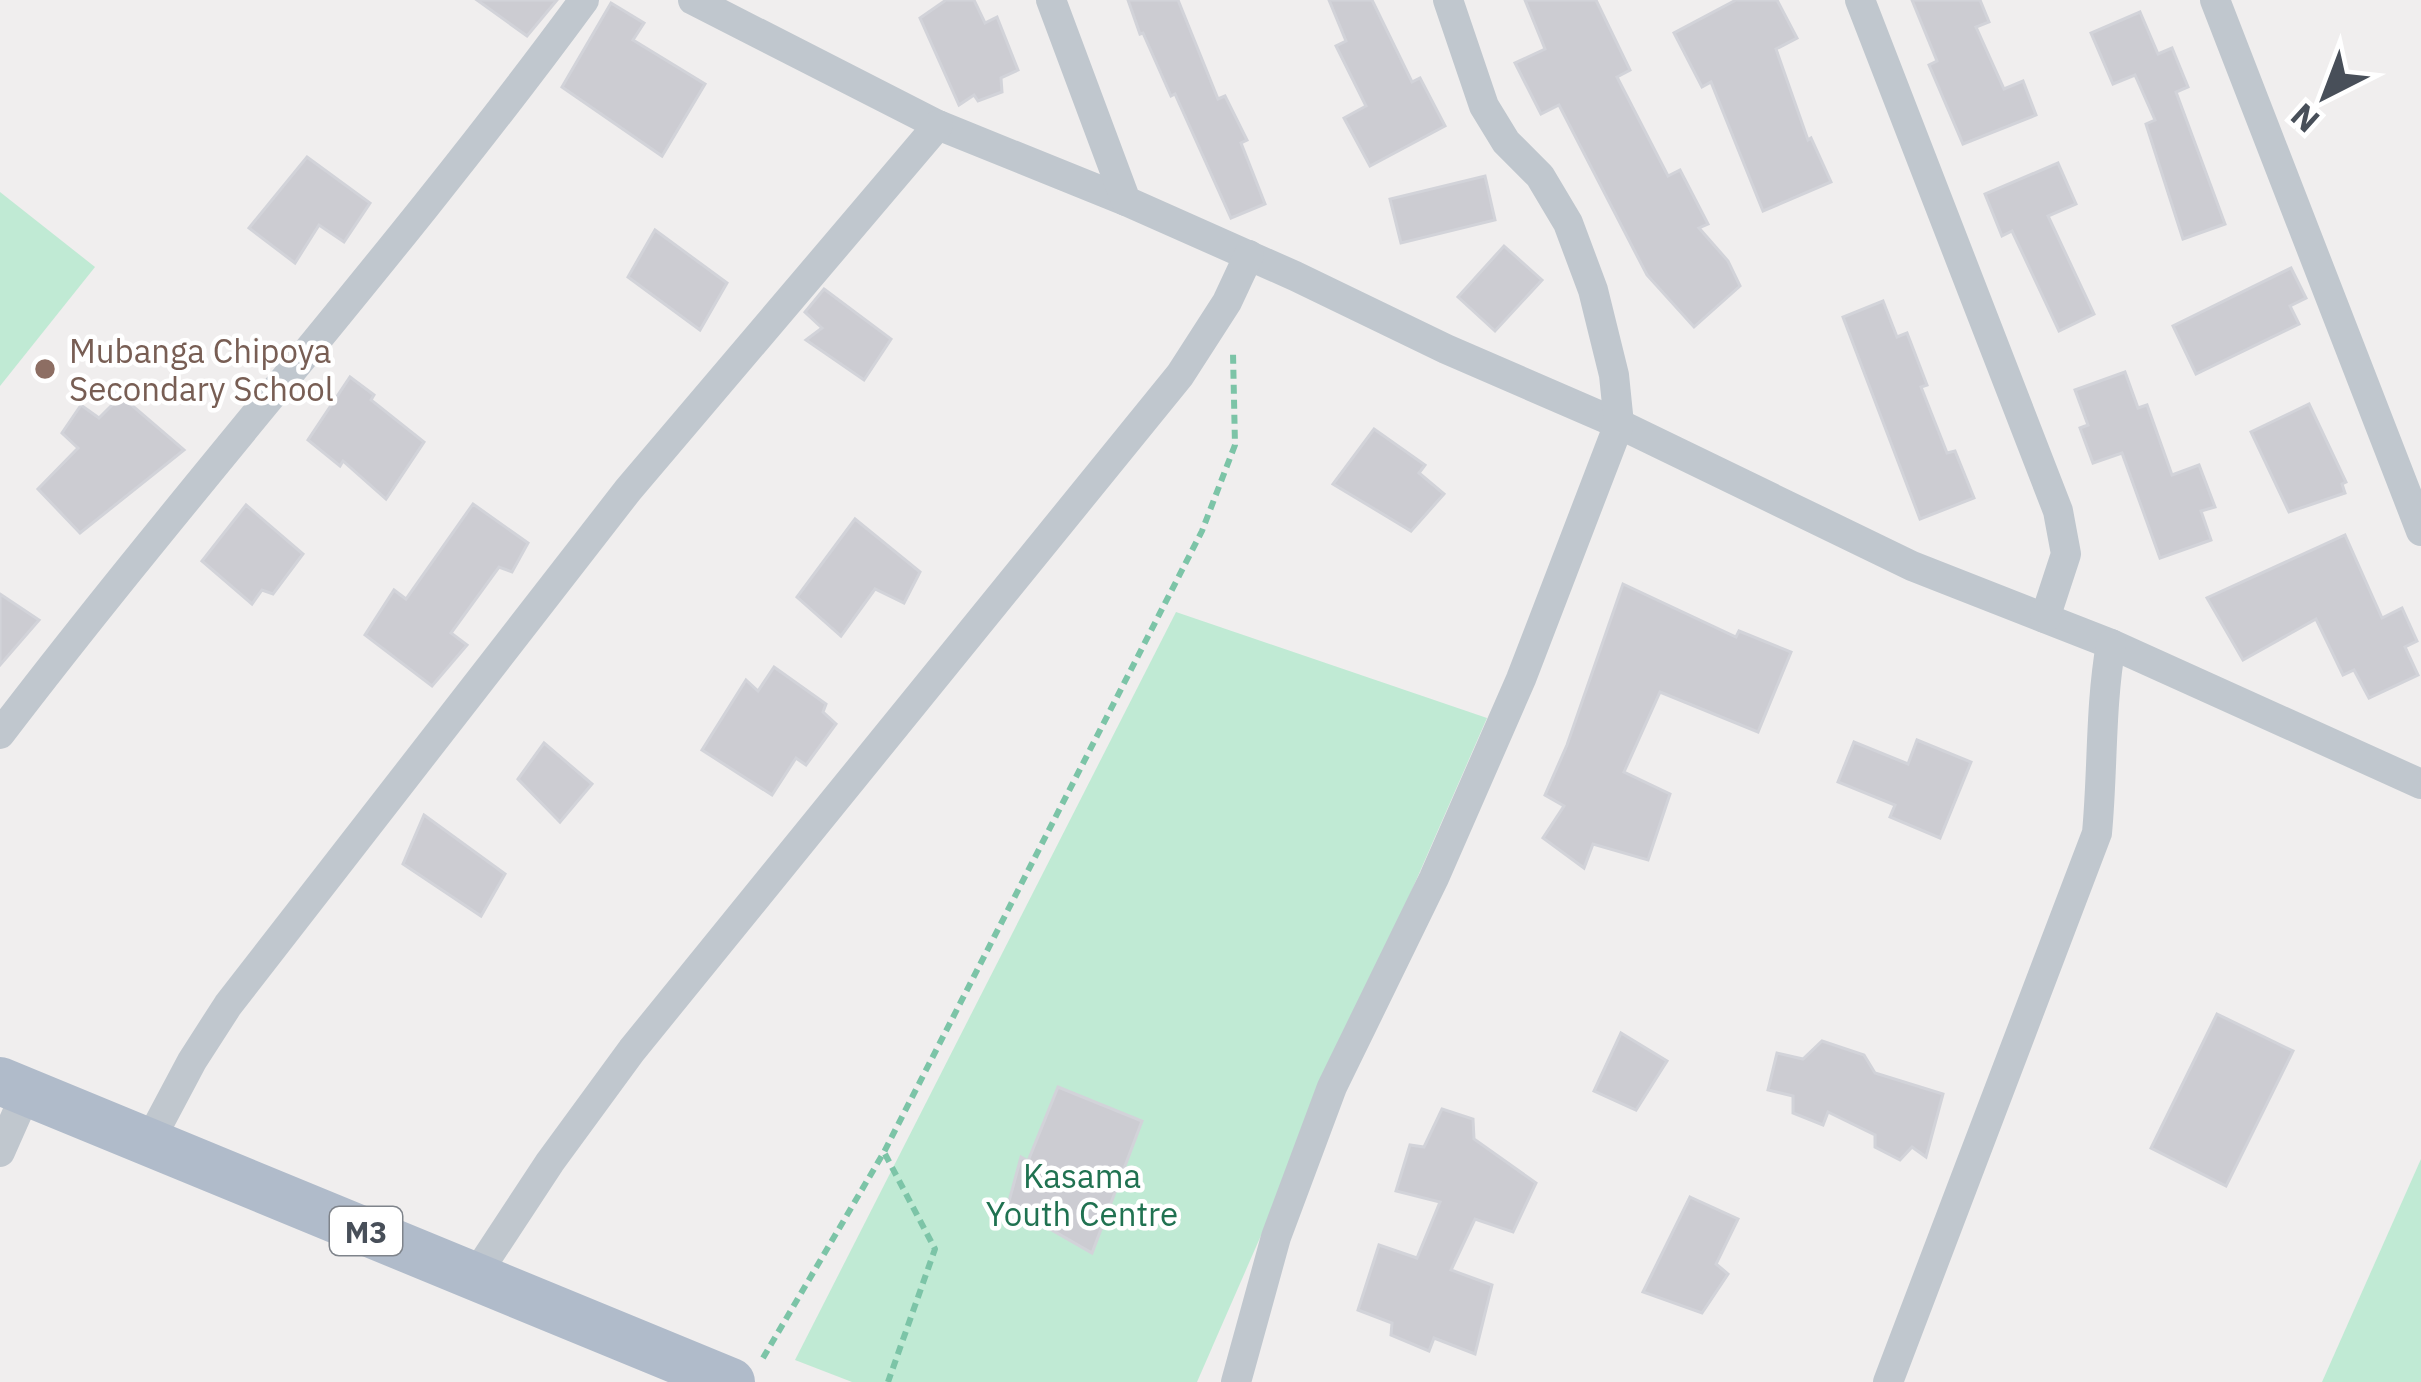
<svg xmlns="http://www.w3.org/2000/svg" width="2421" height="1382" font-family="'IBM Plex Sans',sans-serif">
<rect width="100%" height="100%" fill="#f0eeee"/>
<g fill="#c0ead4">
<polygon points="0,192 95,267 0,386"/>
<polygon points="1176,612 1487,718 1197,1382 852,1382 795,1360"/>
<polygon points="2421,1159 2421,1382 2322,1382"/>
</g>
<g fill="#ccccd2" stroke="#d2d3d9" stroke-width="3">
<polygon points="477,0 557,0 527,36"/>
<polygon points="946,0 974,0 985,23 997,17 1018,70 1001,78 1002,92 978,101 974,95 959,105 920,18"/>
<polygon points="1128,0 1178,0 1218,99 1225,96 1247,140 1241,143 1265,204 1231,218 1175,94 1171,96 1143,33 1140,34"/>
<polygon points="1329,0 1372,0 1412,82 1420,78 1445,126 1370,166 1344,118 1366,106 1336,46 1346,41"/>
<polygon points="1525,0 1596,0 1630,70 1617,77 1668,176 1680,170 1708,224 1699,228 1728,261 1740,286 1694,327 1647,275 1559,105 1541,114 1515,63 1545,49"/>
<polygon points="1736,0 1777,0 1797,38 1776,49 1808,140 1811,138 1831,182 1763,211 1711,82 1702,87 1674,33"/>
<polygon points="1912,0 1980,0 1989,22 1976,27 2004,89 2023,81 2036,115 1963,144 1929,65 1937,61"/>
<polygon points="611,3 644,23 633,40 705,84 662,156 562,87"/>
<polygon points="2140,12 2158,54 2172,48 2188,87 2176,92 2225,224 2183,239 2146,124 2155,120 2135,75 2113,84 2091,33"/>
<polygon points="307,157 370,203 344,242 319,225 295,263 249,228"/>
<polygon points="2058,163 2076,204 2048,216 2094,314 2059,331 2012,231 2002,236 1985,194"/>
<polygon points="1485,176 1495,220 1401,243 1390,199"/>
<polygon points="655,230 727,283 700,330 628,277"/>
<polygon points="1504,246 1542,280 1495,331 1458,297"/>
<polygon points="2291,268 2306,298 2290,306 2299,324 2196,374 2173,326"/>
<polygon points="824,289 891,339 864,380 806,340 822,328 805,312"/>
<polygon points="1883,301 1897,337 1907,333 1927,385 1921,387 1947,453 1955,451 1974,498 1920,519 1843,317"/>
<polygon points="2125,372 2138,408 2147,405 2172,475 2199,465 2215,507 2201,511 2211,540 2160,558 2122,453 2093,463 2080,428 2088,425 2075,390"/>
<polygon points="350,377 374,395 371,400 424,442 386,499 343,461 340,466 308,440"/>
<polygon points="121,396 184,450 80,533 38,489 78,448 62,433 81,405 99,418"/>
<polygon points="2309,404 2346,482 2342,484 2345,493 2289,512 2251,432"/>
<polygon points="1374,429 1425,465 1419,473 1444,494 1411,531 1333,484"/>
<polygon points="473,504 528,543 512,572 499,567 451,633 467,645 432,686 365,635 394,590 406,599"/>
<polygon points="246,505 303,554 273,594 262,590 252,604 202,561"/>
<polygon points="855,519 920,572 904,603 875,589 841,636 797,597"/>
<polygon points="2345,535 2382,618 2402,608 2417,641 2405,647 2418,675 2369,698 2354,670 2343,675 2316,619 2243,660 2207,598"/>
<polygon points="1623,584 1736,637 1739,631 1791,652 1758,732 1660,692 1624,772 1670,794 1648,860 1593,844 1584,868 1543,838 1564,806 1545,795 1567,745"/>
<polygon points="0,594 39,620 0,665"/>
<polygon points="774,667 826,704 823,712 836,724 806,765 796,758 772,795 702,750 746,680 758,691"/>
<polygon points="1917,740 1971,762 1940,838 1890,817 1895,805 1838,782 1854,742 1908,764"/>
<polygon points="544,743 592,784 560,822 518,779"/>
<polygon points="424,815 505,874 481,916 403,864"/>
<polygon points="2217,1014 2293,1051 2226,1186 2151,1148"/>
<polygon points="1621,1033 1667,1061 1636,1110 1594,1091"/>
<polygon points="1822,1041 1864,1055 1875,1073 1943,1094 1926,1157 1912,1147 1900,1160 1875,1147 1875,1135 1828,1112 1823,1125 1793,1113 1793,1096 1768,1090 1777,1053 1803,1059"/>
<polygon points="1058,1087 1142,1121 1092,1253 1008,1205 1021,1157 1028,1161"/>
<polygon points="1442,1109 1473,1119 1474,1139 1536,1183 1513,1232 1475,1219 1451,1270 1492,1285 1475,1354 1434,1338 1429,1351 1391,1335 1392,1323 1358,1310 1379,1245 1417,1258 1440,1202 1396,1191 1410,1145 1424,1147"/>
<polygon points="1690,1197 1738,1219 1716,1264 1728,1274 1702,1313 1643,1292"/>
</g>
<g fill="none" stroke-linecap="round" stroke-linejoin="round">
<g stroke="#7cc4a7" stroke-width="6" stroke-dasharray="9 6" stroke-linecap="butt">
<polyline points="885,1154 935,1249 888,1382"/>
<polyline points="763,1358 884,1152 1202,531 1235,445 1233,353"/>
</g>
<g stroke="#c0c7ce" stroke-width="30">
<polyline points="693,0 938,125 1126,201"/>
<polyline points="1051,0 1126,201 1295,276 1446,349 1619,424 1912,566 2111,644 2421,784"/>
<polyline points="1860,0 2058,511 2066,554 2045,618"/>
<polyline points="2215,0 2421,531"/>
<path d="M 0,734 C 190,485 399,252 584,0"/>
<polyline points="149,1142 192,1061 228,1005 628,490 938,125"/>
<polyline points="0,1152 27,1091"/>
<polyline points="475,1276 550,1162 632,1050 1180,375 1227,302 1249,255"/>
<polyline points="1236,1382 1276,1237 1332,1087 1434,878 1521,679 1619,424 1614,375 1593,290 1568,223 1540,176 1506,142 1484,106 1448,0"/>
<path d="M 1888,1382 L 2097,833 C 2103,769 2100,707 2111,644"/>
</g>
<polyline stroke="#b0bbca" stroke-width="48" points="0,1081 731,1382"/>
</g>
<circle fill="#8d6e63" stroke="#fff" stroke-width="4.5" cx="45" cy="369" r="12"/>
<g text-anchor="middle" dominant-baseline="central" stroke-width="9" stroke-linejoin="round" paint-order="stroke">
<rect fill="#fff" stroke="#7f848b" stroke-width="3" x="330" y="1207" width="72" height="48" rx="9"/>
<g font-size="30" font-weight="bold" fill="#484f59">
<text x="366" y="1231">M3</text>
</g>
<g font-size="33" fill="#785e54" stroke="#fff" text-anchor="start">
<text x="69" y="350">Mubanga Chipoya<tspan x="69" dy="38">Secondary School</tspan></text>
</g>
<g font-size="33" fill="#207251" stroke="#fff">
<text x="1082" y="1175">Kasama<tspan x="1082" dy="38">Youth Centre</tspan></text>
</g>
</g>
<g transform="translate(2325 96) rotate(222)" stroke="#ffffff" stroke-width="9" paint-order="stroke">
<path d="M0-9L21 45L0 30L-21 45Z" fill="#484f59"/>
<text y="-18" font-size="33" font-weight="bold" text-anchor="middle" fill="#484f59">N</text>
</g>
</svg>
